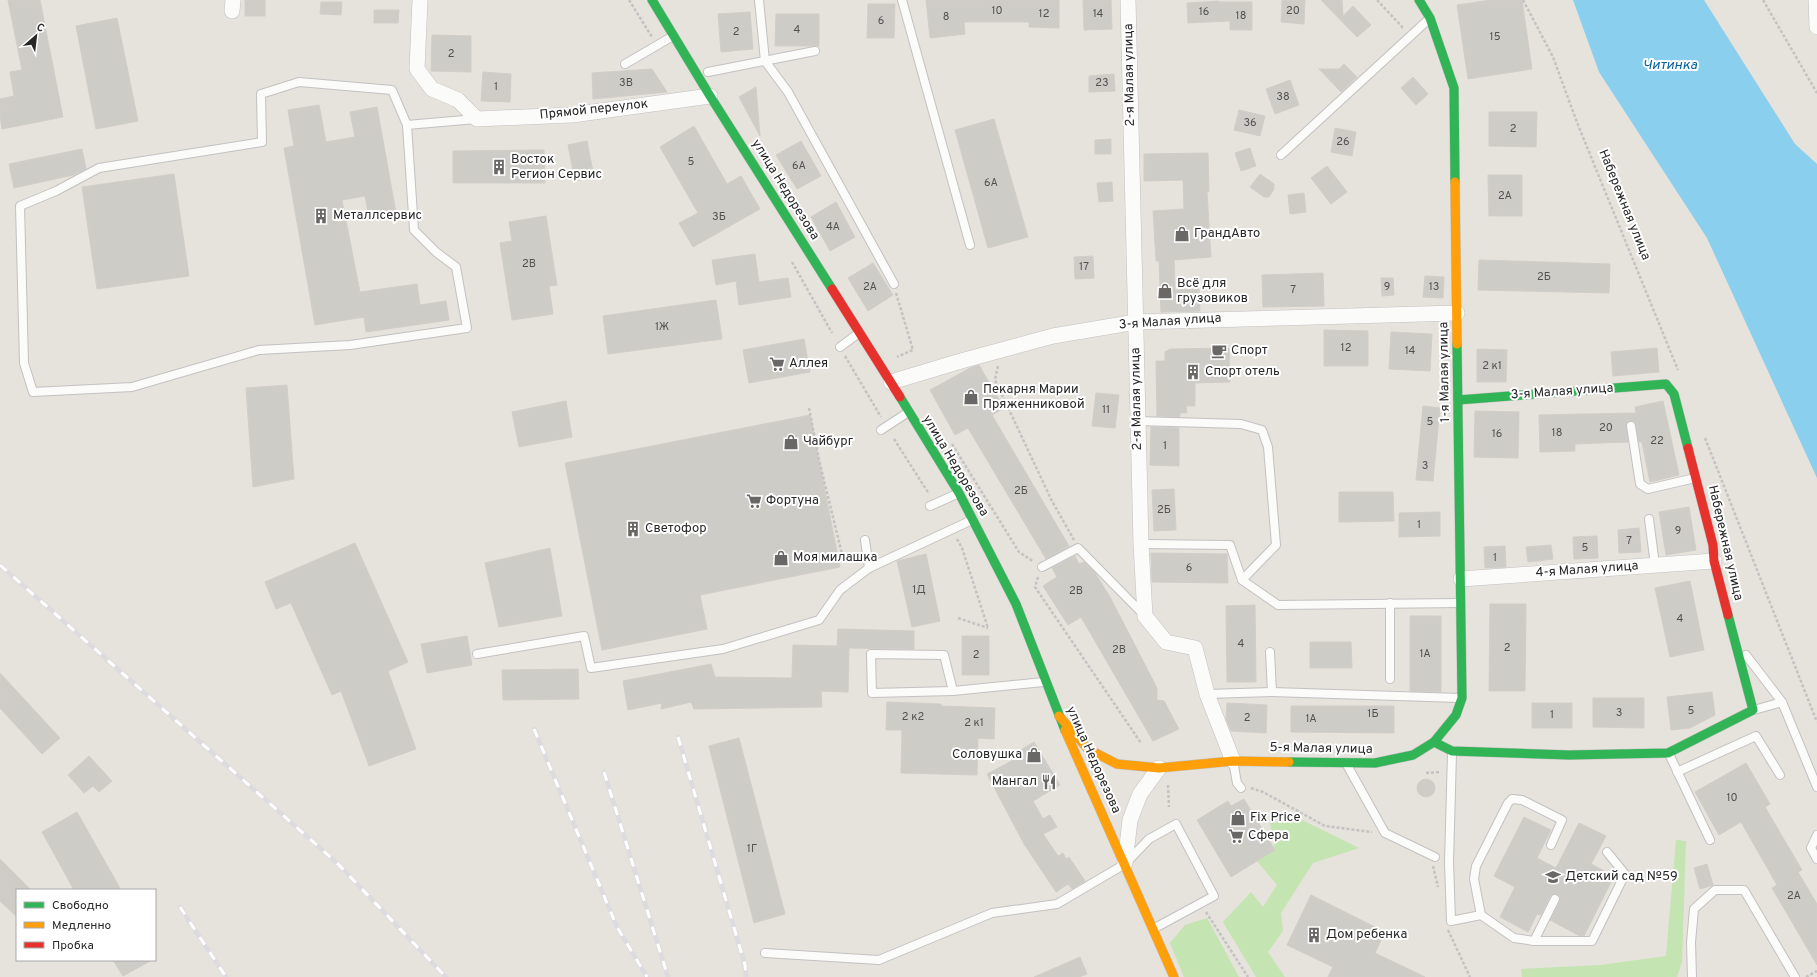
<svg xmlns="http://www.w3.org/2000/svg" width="1817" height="977" font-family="Overpass,sans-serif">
<rect width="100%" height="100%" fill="#e6e2dc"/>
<g fill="#c4e4b2">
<polygon points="1300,819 1359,848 1313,863 1281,913 1283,931 1268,952 1285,977 1256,977 1223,922 1251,892 1263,907 1277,885 1257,861 1275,850 1270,823"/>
<polygon points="1676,840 1686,841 1682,962 1677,977 1522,977 1521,969 1601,965 1666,956"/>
<polygon points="1207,918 1239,977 1184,977 1170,943 1185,925"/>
</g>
<polygon fill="#8acfed" points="1573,0 1704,0 1795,144 1817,164 1817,478 1707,238 1599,72"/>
<g fill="#ceccc7" stroke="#d1cec8">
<polygon points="8,0 40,0 63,117 2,129 0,116 0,99 14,96 10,72 22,70"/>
<rect x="245" y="0" width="20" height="16"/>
<polygon points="926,0 1059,0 1059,28 1029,27 1029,22 964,22 965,34 930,38"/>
<polygon points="1083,0 1111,0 1112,29 1084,30"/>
<polygon points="1282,0 1305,0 1304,24 1281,22"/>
<polygon points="1321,0 1342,0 1343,16 1353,6 1371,25 1357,37"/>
<polygon points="1491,0 1522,0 1532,69 1468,79 1457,5"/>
<polygon points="1219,1 1219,2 1252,2 1252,30 1230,30 1230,21 1188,23 1187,3"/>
<polygon points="321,2 342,2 341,15 320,14"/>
<polygon points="868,4 895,4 894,38 867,38"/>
<polygon points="374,10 399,10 398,23 374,23"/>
<polygon points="750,12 753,49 721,52 718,14"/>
<polygon points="776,14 819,14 819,46 775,46"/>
<polygon points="117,18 138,121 96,129 76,26"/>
<polygon points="432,35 471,36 471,72 431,71"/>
<polygon points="1344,64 1357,77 1341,92 1319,69 1339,69"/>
<polygon points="652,69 667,92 593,99 592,73"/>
<polygon points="483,72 511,74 510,102 481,101"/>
<polygon points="1114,74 1115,91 1089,92 1089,76"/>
<polygon points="1413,77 1428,94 1416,105 1401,88"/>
<polygon points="1290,80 1299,105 1275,114 1266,89"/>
<polygon points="756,87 760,136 739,97"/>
<polygon points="319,105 326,142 355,137 350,112 377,107 396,213 369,218 365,196 342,200 360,292 417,284 420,305 446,301 449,320 366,332 364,317 315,325 284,148 294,146 288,110"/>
<polygon points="1239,110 1265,116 1260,136 1234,130"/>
<polygon points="1489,112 1537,112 1536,147 1489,146"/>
<polygon points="994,119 1028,237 988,248 955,130"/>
<polygon points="694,126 727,184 741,176 760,209 693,247 679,223 698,213 660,147"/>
<polygon points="1335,128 1356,132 1352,156 1331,152"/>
<polygon points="1111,139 1111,154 1095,154 1095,140"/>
<polygon points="587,141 594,177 575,181 568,145"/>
<polygon points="801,141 821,176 797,189 776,155"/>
<polygon points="1250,148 1256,166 1241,171 1235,153"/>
<polygon points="82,149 86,169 73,175 14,188 9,164"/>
<polygon points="544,150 545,183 453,183 453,151"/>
<polygon points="1208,153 1209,192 1207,192 1211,257 1174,260 1175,290 1199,289 1200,311 1161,312 1159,261 1156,261 1153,211 1184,209 1183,180 1144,181 1144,154"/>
<polygon points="1327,166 1347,192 1331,204 1311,178"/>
<polygon points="174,174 189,276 97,289 82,187"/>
<polygon points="1260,174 1274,184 1274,189 1269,197 1264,197 1250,187"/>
<polygon points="1488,175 1522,175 1522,216 1489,216"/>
<polygon points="1112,182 1113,201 1099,202 1097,183"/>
<polygon points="1304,193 1306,212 1290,214 1288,195"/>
<polygon points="836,202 855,237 830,251 811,217"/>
<polygon points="546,216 557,285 549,286 553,314 512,320 500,243 512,241 509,222"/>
<polygon points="755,254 759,282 788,278 791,297 739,305 736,281 716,285 712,260"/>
<polygon points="1093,256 1094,278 1075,279 1074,257"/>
<polygon points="1479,260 1610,264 1609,293 1478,290"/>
<polygon points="873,263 893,295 868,311 848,278"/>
<polygon points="1323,273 1324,306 1263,307 1262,275"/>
<polygon points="1425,276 1444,277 1443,298 1423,297"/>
<polygon points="1381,278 1393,278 1394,295 1382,296"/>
<polygon points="716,300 722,339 608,354 603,316"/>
<polygon points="1324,330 1368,331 1368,366 1324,366"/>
<polygon points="1391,332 1432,334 1430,371 1389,369"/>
<polygon points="804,339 810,372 749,383 743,350"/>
<polygon points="1229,348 1230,382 1195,383 1195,406 1186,406 1187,413 1180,413 1180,417 1157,416 1156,361 1165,361 1165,352 1170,349"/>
<polygon points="1657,348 1659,372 1613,376 1611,352"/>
<polygon points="1477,349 1507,350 1506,382 1477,382"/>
<polygon points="979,365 1004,408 992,415 1069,546 1046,559 968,428 955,435 930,390 970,368"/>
<polygon points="287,385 294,479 253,487 246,388"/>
<polygon points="1096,393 1119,395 1115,428 1092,426"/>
<polygon points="566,401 572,437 519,447 512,412"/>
<polygon points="1663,401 1679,475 1650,482 1642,442 1639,442 1636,425 1633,421 1628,422 1626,424 1628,442 1575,444 1575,451 1540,452 1539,415 1636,413 1635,407"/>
<polygon points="1423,406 1440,408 1433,481 1416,480"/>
<polygon points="1475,411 1519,412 1518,458 1474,457"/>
<polygon points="810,415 840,567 700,595 707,629 602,650 565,463"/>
<polygon points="1151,427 1179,428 1179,466 1150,465"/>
<polygon points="1174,489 1176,530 1154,531 1152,490"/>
<polygon points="1339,492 1393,492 1394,521 1339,522"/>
<polygon points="1689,507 1696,550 1666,555 1659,512"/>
<polygon points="1440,512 1440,536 1399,537 1399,513"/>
<polygon points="1639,528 1641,552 1619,553 1618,530"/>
<polygon points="1597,536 1598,558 1574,559 1573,537"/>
<polygon points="355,543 408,662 388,671 416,749 369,766 341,691 332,695 291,603 276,609 265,582"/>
<polygon points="1551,545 1553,559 1528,562 1526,547"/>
<polygon points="1505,546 1506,567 1485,568 1484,547"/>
<polygon points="550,548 562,616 499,627 485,563"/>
<polygon points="1151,553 1227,554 1228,583 1152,582"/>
<polygon points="926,554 940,621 912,627 897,561"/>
<polygon points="1075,556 1079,564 1084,562 1095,573 1110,597 1157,688 1157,700 1164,701 1179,729 1153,741 1081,617 1068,625 1043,586 1057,577 1052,568"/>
<polygon points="1690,581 1704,650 1670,657 1655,588"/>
<polygon points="1490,604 1526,604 1525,691 1489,691"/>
<polygon points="1255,605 1256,682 1227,682 1226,606"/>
<polygon points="1410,616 1441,616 1441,692 1410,691"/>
<polygon points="838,629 914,631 914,649 849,648 848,692 821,691 822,707 694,709 691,702 661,709 662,703 628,710 623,681 711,664 715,677 792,678 793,645 837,646"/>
<polygon points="467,636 472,665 427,673 421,644"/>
<rect x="962" y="636" width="27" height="39"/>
<polygon points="1310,642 1351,642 1352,668 1310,668"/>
<polygon points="578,669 579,699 503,700 502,670"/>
<polygon points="0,673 60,738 42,754 0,708"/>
<polygon points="1712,692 1715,715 1690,728 1671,730 1667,697"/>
<polygon points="1593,698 1644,698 1644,728 1593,727"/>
<polygon points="887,702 941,704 941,706 995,708 994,739 978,738 977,775 901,773 902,730 886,730"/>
<polygon points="1227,703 1267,705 1266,733 1231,731 1226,719"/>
<rect x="1532" y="703" width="40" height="25"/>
<polygon points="1291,706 1394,706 1394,733 1291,732"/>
<polygon points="739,738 785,914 754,923 709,746"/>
<polygon points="1034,742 1060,785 1033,801 1043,819 1050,815 1057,827 1043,834 1058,856 1063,853 1066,859 1069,857 1085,881 1072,889 1068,884 1056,892 1024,844 987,774 1017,758 1014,754"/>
<polygon points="89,756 112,781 99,792 93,786 84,793 68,775"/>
<polygon points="1746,763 1770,804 1765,807 1802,870 1798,872 1817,904 1817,965 1772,888 1777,885 1741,822 1719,835 1695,792"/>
<circle cx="1426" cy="788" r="9"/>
<polygon points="1244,799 1275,850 1231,877 1197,820 1228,801 1231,806"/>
<polygon points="77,812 121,890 74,890 42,832"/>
<polygon points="1524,817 1551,830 1537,858 1556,868 1579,823 1606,836 1591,864 1614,876 1584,936 1580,936 1550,920 1560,901 1560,896 1557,894 1550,896 1541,915 1537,914 1528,932 1500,917 1515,887 1494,876"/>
<polygon points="0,859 31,890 17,890 17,917 0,901"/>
<polygon points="1707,864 1713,885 1700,889 1694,868"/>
<polygon points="1311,895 1385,932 1375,953 1425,977 1328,977 1333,967 1287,945"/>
<polygon points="1080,957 1087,974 1079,977 1034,977"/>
<polygon points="113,960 152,960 123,976"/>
</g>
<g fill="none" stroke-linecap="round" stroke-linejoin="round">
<g stroke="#c3c1c2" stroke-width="10">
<g id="lane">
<polyline points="759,0 765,61 788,92 894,284"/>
<polyline points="902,0 970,245"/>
<polyline points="625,64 673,36"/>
<polyline points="708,72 815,51"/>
<polyline points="407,125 414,230 436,252 456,267 467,328 350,345 259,350 132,387 33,392 24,363 20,206 56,191 99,168 262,142 261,94 299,82 392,90 407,125 476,119"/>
<polyline points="1281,155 1429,19"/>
<polyline points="840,347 859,333"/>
<polyline points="1137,421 1241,424 1262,430 1268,447 1276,545 1242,580"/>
<polyline points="1631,426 1640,484 1648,489 1695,478"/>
<polyline points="881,430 907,413"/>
<polyline points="930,506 959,493"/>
<polyline points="1649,519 1655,565"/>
<polyline points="1141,544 1230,545 1242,580 1278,605 1460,603"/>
<polyline points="1042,567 1078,548 1144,615"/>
<polyline points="869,568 972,520"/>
<polyline points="1270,652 1272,692"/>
<polyline points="477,654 584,636 591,668 723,649 819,620 840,590 869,568 865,540"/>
<polyline points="1746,655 1782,702"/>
<polyline points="1390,679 1390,603"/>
<polyline points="953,691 872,693 871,654 944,655 953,691 1044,682"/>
<polyline points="1207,694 1272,692 1460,698"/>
<polyline points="1754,710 1782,702 1817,787"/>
<polyline points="1452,753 1449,862 1451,921 1481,915"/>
<polyline points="1669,754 1710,840"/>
<polyline points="1233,761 1237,783 1241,788"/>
<polyline points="1347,765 1385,833 1435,857"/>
<polyline points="1677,772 1756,736 1780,775"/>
<polyline points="1817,835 1811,848 1817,859"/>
<polyline points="1551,845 1562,820 1522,800 1512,799 1508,803 1476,866 1474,879 1481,915 1514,938 1534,941 1555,899"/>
<polyline points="1534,941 1592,941 1625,874 1607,852"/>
<polyline points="765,953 879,960 992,913 1057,904 1125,864 1149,839 1176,824 1214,896 1153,929"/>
<polyline points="1692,977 1691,942 1694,909 1715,890 1744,890 1795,977"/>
</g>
</g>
<g stroke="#c3c1c2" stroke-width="16">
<g id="street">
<polyline points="420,0 417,69 432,89 458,100 477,119 572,115 710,96"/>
<polyline points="1128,0 1141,544 1145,616 1166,642 1195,648 1207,694 1233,761"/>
<polyline points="1816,0 1817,27"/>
<polyline points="232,11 233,0"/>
<polyline points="891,382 961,361 1053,336 1136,322 1457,313"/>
<polyline points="1461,579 1714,561"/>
<polyline points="1125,863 1130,820 1140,794 1159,768"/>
</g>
</g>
<g stroke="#c3c1c2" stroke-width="10">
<g id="fast">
<polyline points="652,0 710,96 832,289"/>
<polyline points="1419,0 1430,18 1454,88 1455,182"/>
<polyline points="900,397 959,493 1016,604 1065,730"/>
<polyline points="1458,400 1666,384 1674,394 1688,448"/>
<polyline points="1434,742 1452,751 1569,755 1668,753 1753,710 1728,615"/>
<polyline points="1289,762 1375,763 1413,755 1434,742 1456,715 1462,698 1457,344"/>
</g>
</g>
<g stroke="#c3c1c2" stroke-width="10">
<g id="slow">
<polyline points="1455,182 1457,344"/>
<polyline points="1059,716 1088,749 1117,764 1159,768 1233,761 1289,762"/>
<polyline points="1065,730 1174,977"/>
</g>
</g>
<g stroke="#c3c1c2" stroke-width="10">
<g id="jam">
<polyline points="832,289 900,397"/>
<polyline points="1688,448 1713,545 1714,561 1728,615"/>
</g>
</g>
<g stroke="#c4c3c2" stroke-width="2.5" stroke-dasharray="3 2" stroke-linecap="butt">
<polyline points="629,0 652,37"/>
<polyline points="1377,0 1404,29"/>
<polyline points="1523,0 1553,57 1578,125 1678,370"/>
<polyline points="1763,0 1817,93"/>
<polyline points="792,262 832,333"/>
<polyline points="896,293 913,350 897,357"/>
<polyline points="845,356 881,417"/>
<polyline points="998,366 995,380 1052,501 1074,540"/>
<polyline points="809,408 819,460 842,554"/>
<polyline points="1705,438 1817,722"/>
<polyline points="894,439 929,494"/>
<polyline points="952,444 1019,552 1034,562"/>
<polyline points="957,539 962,548 988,628"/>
<polyline points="1038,577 1035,587 1141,743"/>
<polyline points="958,618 988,628"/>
<polyline points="1426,773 1441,772"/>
<polyline points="1168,785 1169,807"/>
<polyline points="1251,788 1263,792 1325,826 1372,832"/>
<polyline points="1433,866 1438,887"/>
<polyline points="1206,912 1248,977"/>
<polyline points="1448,930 1470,977"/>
<polyline points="1806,977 1817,971"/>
</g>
<use href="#lane" stroke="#fbfbfa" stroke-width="8"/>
<use href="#street" stroke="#fbfbfa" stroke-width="15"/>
<use href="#fast" stroke="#30b455" stroke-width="9"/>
<use href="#slow" stroke="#ff9f0a" stroke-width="9"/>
<use href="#jam" stroke="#e5322d" stroke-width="9"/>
<g stroke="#dcdbde" stroke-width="4.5">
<g id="rail">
<polyline points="0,565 337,863 446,977"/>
<polyline points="534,729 617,927 647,977"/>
<polyline points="678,737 745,965 746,977"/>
<polyline points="604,772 668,977"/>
<polyline points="180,907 226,977"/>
</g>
</g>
<use href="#rail" stroke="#fff" stroke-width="3" stroke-dasharray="9" stroke-linecap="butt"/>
</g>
<defs>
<g id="building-bare" transform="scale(1.2)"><path d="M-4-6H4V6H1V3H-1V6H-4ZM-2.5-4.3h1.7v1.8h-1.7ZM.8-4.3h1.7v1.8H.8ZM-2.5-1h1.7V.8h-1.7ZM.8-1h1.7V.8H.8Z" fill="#6a6866" stroke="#fff" stroke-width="2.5" paint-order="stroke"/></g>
<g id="shop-bare" transform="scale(1.2)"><path d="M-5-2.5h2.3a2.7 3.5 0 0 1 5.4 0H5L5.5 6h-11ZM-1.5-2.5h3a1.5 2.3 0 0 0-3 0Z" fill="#6a6866" stroke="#fff" stroke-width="2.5" paint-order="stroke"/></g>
<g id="cafe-bare" transform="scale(1.2)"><path d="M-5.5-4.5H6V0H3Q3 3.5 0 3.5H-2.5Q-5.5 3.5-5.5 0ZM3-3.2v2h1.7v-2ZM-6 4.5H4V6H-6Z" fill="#6a6866" stroke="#fff" stroke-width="2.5" paint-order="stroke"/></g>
<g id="supermarket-bare" transform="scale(1.2)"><path d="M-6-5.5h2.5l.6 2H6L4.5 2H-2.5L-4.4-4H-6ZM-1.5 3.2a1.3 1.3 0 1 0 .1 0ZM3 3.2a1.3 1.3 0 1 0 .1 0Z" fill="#6a6866" stroke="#fff" stroke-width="2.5" paint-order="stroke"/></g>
<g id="restaurant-bare" transform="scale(1.2)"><path d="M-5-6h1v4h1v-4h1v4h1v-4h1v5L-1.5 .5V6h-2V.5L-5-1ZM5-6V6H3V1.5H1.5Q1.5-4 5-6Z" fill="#6a6866" stroke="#fff" stroke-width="2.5" paint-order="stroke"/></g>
<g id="school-bare" transform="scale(1.2)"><path d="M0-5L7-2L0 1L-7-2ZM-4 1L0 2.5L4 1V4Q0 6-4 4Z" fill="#6a6866" stroke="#fff" stroke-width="2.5" paint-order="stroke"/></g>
</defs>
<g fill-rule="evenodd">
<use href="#building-bare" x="499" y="167"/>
<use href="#building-bare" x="321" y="216"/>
<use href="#shop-bare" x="1182" y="234"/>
<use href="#shop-bare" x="1165" y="291"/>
<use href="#cafe-bare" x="1219" y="351"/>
<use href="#supermarket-bare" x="777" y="364"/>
<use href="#building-bare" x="1193" y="372"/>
<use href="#shop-bare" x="971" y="397"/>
<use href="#shop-bare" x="791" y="442"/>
<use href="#supermarket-bare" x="754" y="501"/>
<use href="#building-bare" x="633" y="529"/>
<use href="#shop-bare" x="781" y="558"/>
<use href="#shop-bare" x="1034" y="755"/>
<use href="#restaurant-bare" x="1049" y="782"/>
<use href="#shop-bare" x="1238" y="818"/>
<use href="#supermarket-bare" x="1236" y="836"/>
<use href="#school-bare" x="1553" y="877"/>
<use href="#building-bare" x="1314" y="935"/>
</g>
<g text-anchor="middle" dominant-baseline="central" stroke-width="4" stroke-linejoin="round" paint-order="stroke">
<g font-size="11" fill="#525150">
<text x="997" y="11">10</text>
<text x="1293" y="11">20</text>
<text x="1204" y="12">16</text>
<text x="1044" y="14">12</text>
<text x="1098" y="14">14</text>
<text x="1241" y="16">18</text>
<text x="946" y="17">8</text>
<text x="881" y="21">6</text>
<text x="797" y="30">4</text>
<text x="736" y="32">2</text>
<text x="1495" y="37">15</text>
<text x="451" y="54">2</text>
<text x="626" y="83">3В</text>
<text x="1102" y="83">23</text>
<text x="496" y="87">1</text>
<text x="1283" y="97">38</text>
<text x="1250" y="123">36</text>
<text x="1513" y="129">2</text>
<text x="1343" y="142">26</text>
<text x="691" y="162">5</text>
<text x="799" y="166">6А</text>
<text x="991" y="183">6А</text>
<text x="1505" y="196">2А</text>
<text x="719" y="217">3Б</text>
<text x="833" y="227">4А</text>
<text x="529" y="264">2В</text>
<text x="1084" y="267">17</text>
<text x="1544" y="277">2Б</text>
<text x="870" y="287">2А</text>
<text x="1387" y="287">9</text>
<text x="1434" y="287">13</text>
<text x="1293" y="290">7</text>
<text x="662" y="327">1Ж</text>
<text x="1346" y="348">12</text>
<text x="1410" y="351">14</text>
<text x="1492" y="366">2 к1</text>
<text x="1106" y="410">11</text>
<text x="1430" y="422">5</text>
<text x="1606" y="428">20</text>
<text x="1557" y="433">18</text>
<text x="1497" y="434">16</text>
<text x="1657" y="441">22</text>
<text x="1165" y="446">1</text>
<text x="1425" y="466">3</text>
<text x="1021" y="491">2Б</text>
<text x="1164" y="510">2Б</text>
<text x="1419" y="525">1</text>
<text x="1678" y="531">9</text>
<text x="1629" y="541">7</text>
<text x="1585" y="548">5</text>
<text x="1495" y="558">1</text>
<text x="1189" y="568">6</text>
<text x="919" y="590">1Д</text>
<text x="1076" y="591">2В</text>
<text x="1680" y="619">4</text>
<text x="1241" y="644">4</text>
<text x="1507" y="648">2</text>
<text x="1119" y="650">2В</text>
<text x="1425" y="654">1А</text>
<text x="976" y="655">2</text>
<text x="1691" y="711">5</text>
<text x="1619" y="713">3</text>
<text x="1373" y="714">1Б</text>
<text x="1552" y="715">1</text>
<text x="913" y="717">2 к2</text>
<text x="1247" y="718">2</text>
<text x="1311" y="719">1А</text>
<text x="974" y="723">2 к1</text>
<text x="1732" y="798">10</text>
<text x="752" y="849">1Г</text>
<text x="1794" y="896">2А</text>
</g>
<g font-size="13" fill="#272727" stroke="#fff">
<text transform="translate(1130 75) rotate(-91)">2-я Малая улица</text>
<text transform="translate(594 110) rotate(-6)">Прямой переулок</text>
<text transform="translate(785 190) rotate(58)">улица Недорезова</text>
<text transform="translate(1624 205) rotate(68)">Набережная улица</text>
<text transform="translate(1170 322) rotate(-4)">3-я Малая улица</text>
<text transform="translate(1445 372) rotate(-91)">1-я Малая улица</text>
<text transform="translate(1562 392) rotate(-4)">3-я Малая улица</text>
<text transform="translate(1137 399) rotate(-91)">2-я Малая улица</text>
<text transform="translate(955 466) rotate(59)">улица Недорезова</text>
<text transform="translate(1725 543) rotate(77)">Набережная улица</text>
<text transform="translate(1587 570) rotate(-4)">4-я Малая улица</text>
<text transform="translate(1321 749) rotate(1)">5-я Малая улица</text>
<text transform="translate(1093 760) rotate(66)">улица Недорезова</text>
</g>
<g font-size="13" fill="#272727" stroke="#fff" text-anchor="start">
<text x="511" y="160">Восток<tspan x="511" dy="15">Регион Сервис</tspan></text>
<text x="333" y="216">Металлсервис</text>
<text x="1194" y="234">ГрандАвто</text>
<text x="1177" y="284">Всё для<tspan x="1177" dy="15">грузовиков</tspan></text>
<text x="1231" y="351">Спорт</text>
<text x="789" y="364">Аллея</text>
<text x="1205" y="372">Спорт отель</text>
<text x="983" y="390">Пекарня Марии<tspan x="983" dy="15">Пряженниковой</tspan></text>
<text x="803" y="442">Чайбург</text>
<text x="766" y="501">Фортуна</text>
<text x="645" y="529">Светофор</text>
<text x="793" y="558">Моя милашка</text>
<text x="1022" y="755" text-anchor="end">Соловушка</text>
<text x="1037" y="782" text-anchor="end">Мангал</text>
<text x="1250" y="818">Fix Price</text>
<text x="1248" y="836">Сфера</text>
<text x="1565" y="877">Детский сад №59</text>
<text x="1326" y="935">Дом ребенка</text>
</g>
<g font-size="14" font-style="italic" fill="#06629b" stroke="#fff">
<text x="1670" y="65">Читинка</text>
</g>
</g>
<rect x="16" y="889" width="140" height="72" fill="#ffffff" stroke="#a9a9a9"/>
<rect x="24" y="902" width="20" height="6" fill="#30b455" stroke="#a9a9a9"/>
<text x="52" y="909" font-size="12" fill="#272727">Свободно</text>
<rect x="24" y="922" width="20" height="6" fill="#ff9f0a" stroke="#a9a9a9"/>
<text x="52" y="929" font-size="12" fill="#272727">Медленно</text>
<rect x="24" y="942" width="20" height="6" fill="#e5322d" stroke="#a9a9a9"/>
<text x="52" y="949" font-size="12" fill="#272727">Пробка</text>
<g transform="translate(36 36) rotate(28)" stroke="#ffffff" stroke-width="3" paint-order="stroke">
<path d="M0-3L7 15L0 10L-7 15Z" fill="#272727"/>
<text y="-6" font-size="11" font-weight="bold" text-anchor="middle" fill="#272727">С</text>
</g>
</svg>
